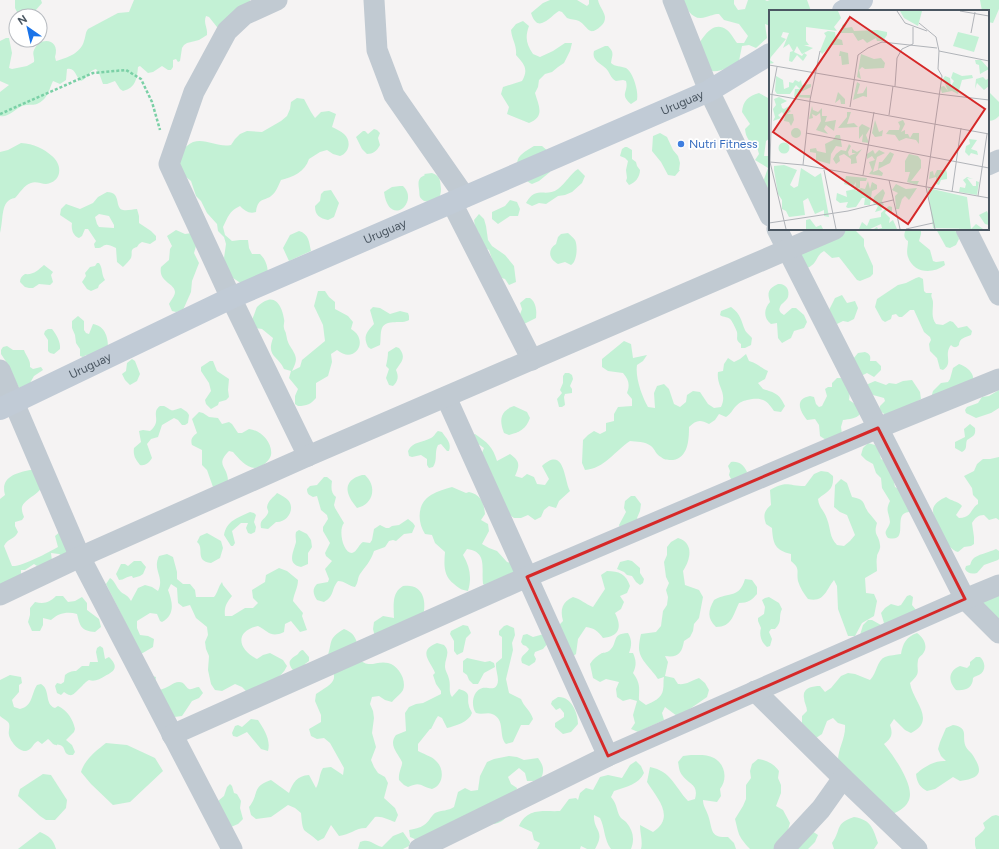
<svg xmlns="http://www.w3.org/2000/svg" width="999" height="849" font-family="Figtree,sans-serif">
<rect width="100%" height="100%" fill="#f5f3f3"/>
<g fill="#c3f1d5" fill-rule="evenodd">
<polygon points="15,0 41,0 42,3 35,11 34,16 19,16 15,8"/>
<path d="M 134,0 L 250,0 L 248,10 L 221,27 L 217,27 L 209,17 L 206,16 C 203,23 208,28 207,35 L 199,40 L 187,43 L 184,45 L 182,48 L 180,61 L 178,62 L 176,59 L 173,60 L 173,67 L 171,70 L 168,70 L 162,66 L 153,72 L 148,73 L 140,66 L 138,67 C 137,78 136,88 123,91 L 120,89 L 115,81 L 107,84 L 103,84 L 99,73 L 96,69 C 88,71 88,78 81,81 C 75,77 76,67 67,69 L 66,80 L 60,84 L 53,81 C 50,87 49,93 45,98 C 36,108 31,103 22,106 C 15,109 8,118 0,116 L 0,92 L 9,85 L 0,81 L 0,41 L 6,38 L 9,38 L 12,53 L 9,68 L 12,69 L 27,66 L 34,62 C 35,58 32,54 34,50 C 39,36 61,38 55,57 L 56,61 C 67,58 81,53 84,41 C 86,36 85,33 88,29 L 118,13 L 129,12 Z"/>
<path d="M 550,0 L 577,0 L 587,6 L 589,4 L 589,0 L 598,0 C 599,6 604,11 605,17 C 605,21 604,23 601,26 C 588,38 588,26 579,21 C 575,19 571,20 567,18 L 562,12 L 559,11 C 548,18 538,34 531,13 L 543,3 Z"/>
<path d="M 682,0 L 734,0 L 734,4 L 738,10 L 745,9 L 748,0 L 765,0 L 767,1 L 770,0 L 807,0 L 811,11 L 770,11 L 770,26 L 765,24 L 767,38 L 756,48 L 749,45 L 742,46 L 739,61 C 729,67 723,72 711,71 L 696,49 C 702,38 713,19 727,30 C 731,33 734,39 737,43 L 744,43 L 748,36 L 739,24 L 724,20 L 719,14 C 713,14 711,16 706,17 C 693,22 687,9 682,0 Z"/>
<polygon points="980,0 999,0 999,9 993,23 988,22 988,11 982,11"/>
<path d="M 523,21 L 529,26 C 525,37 526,44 533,54 L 540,57 L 553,51 L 565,43 L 572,43 L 570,51 L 564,63 L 558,67 L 552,72 L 545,74 L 539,80 L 538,87 L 535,93 C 539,107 545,116 529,123 L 507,114 L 509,107 L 501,94 L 503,87 L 522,81 C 529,69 524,64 516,55 C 517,45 512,40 511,30 L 516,24 Z"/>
<path d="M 605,46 L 608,46 C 615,53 612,55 611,63 C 615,67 621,66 626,68 C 633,72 639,92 637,100 L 631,104 C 619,94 629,92 626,81 L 623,80 L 616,81 C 611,78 611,76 608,71 C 604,64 591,62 594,51 Z"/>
<path d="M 988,91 L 999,102 L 999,116 C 996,119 992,122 988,120 Z"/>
<path d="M 759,93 L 770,99 L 770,138 L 766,141 L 764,156 L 770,156 L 770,206 L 763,182 L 768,168 L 755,160 L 759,154 L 757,147 C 749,142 746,138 745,129 L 750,124 L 742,112 C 743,101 748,96 759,93 Z"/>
<path d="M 297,98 L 304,99 L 311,112 L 315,118 L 321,112 L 329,111 L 336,114 L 332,127 C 336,129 341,131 344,134 C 352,141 349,153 340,156 L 333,154 L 327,150 L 320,152 L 309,159 C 305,172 293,177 281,180 C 279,184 277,189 275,192 C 267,203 258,195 256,212 C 249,214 245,211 240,206 C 229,211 228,217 223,227 L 225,235 L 232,241 L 240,240 L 248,240 L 249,248 L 252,254 L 260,254 C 266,260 267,265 268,272 L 246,285 L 239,282 L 233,278 L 226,266 L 224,258 L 226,244 L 224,237 L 218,231 L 217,224 L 207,213 L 201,201 L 196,196 L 191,181 L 186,177 L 179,165 L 180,151 C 184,148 189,144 193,142 C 206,138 218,148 231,145 L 235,139 L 240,134 L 247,131 L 262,132 L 281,121 L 287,116 L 290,109 L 291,102 Z"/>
<path d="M 374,129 L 377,130 L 380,133 L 378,138 L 380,145 C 377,151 373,154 367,154 L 362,149 L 356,137 L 363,131 L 365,131 L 368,134 Z"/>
<polygon points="660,133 667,137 673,150 678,156 680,163 679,170 680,170 675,176 668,175 661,162 652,151 653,136"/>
<path d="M 21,143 C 34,144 43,148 52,156 C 63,165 62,182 46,184 C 41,184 36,181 31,183 C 24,185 20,193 15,198 C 0,200 4,218 0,233 L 0,152 L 8,150 Z"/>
<path d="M 534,146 L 542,146 L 549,152 L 550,172 L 539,181 L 532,184 C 526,181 524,179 521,173 C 511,158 523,153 534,146 Z"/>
<path d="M 625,147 L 627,147 L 632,150 L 632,159 L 636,162 L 637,166 L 640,170 C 640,177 635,183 629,185 L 626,181 L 627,178 L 626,170 L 628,161 L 625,158 L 620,156 L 622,149 Z"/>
<path d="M 578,169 L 585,176 L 582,183 L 572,192 L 565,195 L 558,196 L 546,204 L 539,203 L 532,206 L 526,203 C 536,185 546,198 558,189 C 566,183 570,174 578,169 Z"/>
<path d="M 432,173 C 441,176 440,181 441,189 C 441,200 435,203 424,201 C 418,197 420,195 419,189 C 418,181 418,178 425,175 L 424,174 Z"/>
<path d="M 400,186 L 403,186 C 420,202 389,229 384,192 L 392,187 Z"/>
<path d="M 331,190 L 339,203 L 334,217 L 328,220 C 320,218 315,216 315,206 L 320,201 L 321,194 L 324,191 Z"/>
<path d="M 107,192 C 122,192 114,208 123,210 C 127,211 133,209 137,209 L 139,216 L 139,223 L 151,231 L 156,236 L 156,240 L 150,244 L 142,242 L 139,244 L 137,247 C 129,249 133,253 131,258 C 129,261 126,264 123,267 L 117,262 L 116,248 C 101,240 106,249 95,248 L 94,244 L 96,241 L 88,229 L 85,229 L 82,236 L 79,238 C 73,236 71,229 72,223 L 60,215 L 61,209 L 66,204 L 80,209 L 93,203 L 98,197 ZM 99,214 L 109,216 L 114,225 L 114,228 L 99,227 L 97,224 L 95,217 Z"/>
<polygon points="510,200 517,202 520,209 518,216 510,216 498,224 492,219 492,212 505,206"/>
<polygon points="479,214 484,219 486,226 488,240 492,246 505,255 514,266 516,282 509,285 505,279 498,277 489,250 482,247 479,240 479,233 475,227 474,220"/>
<path d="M 820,229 L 857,229 L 856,231 L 864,239 L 864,246 L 873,266 L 873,274 L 870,277 L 860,281 L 857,280 L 839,257 L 832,258 L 824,251 C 815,256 818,264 807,268 L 795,248 Z"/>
<path d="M 906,229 L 921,229 L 921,234 L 919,241 L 930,250 L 933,261 L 936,262 L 944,261 L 945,265 C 933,274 914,274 908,257 C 906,251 908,247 908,241 C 903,238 904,234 906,229 Z"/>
<polygon points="936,229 951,229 957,232 959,239 956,245 950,248 946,247"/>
<path d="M 176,230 L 185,234 L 192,233 L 196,246 L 194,253 L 199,263 L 192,281 L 191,292 L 183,310 L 176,312 L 172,311 L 169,304 C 171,300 175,296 175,292 C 175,283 158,282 161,267 L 169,260 L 170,249 L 172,246 L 167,236 Z"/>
<path d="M 299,231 C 309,234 309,242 311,251 L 289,261 L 283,248 L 290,235 Z"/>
<path d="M 568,233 C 570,235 573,237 575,240 C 578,246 577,262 571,265 L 565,262 L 558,264 C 549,259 547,250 556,244 L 558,237 L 561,234 Z"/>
<path d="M 97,263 L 99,263 C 103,268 101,274 105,280 L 99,285 L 98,288 L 91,291 L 87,289 L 82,282 L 86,276 L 85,273 L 90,267 L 95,266 Z"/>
<path d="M 44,265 L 53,272 L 51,275 L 53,282 L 50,285 L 39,284 L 33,288 L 29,288 L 25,287 L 20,282 C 20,278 22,276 25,274 C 34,275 38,270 44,265 Z"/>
<path d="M 919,277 L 923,279 L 924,291 L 926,293 L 932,293 C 930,297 933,298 933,303 C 933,311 931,317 936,324 L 943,325 L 950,321 L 953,322 L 958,328 L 967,326 L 972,331 L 971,335 C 966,337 959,338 959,345 C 956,348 954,348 951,345 C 943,355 954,363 943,370 L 940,369 L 937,358 L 930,351 L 929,344 L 931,340 L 930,337 L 924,332 L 914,310 L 910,310 L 902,317 L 899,317 L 896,314 L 892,315 L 891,319 L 885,322 L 882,320 L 875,307 L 877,299 L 898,285 L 906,283 L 916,278 Z"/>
<path d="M 778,284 C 786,283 790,290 788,297 C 786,302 781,303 780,307 C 778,311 781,313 784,315 L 792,308 L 796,308 L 804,315 L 807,322 L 804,328 L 794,331 L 791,338 L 782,343 L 778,338 L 777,323 L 771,324 C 763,318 764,308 770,302 C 767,292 768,289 778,284 Z"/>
<path d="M 318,291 L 325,291 L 329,297 L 335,302 L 335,309 L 348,316 L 353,322 L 351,329 C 370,340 355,365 337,350 L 331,354 L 332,362 L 328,376 L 316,383 L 316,398 C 311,404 307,406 298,406 L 295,404 L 295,396 L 298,389 L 289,378 L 291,371 L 284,369 C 278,355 266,357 273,338 L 262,329 L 255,328 L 251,321 C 254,317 255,311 257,307 C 260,304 264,301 268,300 C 278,297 283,311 284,319 C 285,322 283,325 284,328 C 284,330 286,332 286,334 C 287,338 287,341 290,346 C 297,357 298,359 292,371 L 300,367 L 302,360 L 325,341 L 323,325 L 314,306 Z"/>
<polygon points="842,295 847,303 855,301 858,308 854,319 848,322 843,321 837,324 829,310 835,298"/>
<path d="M 526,298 L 530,298 C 536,302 537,311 536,318 L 524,324 L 519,317 L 522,309 L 520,303 Z"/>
<path d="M 373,307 L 380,308 L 390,314 L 400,311 L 408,313 L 409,316 L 409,320 C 402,325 387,318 382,328 C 380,333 381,340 380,345 L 371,349 L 368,347 C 363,336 366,333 374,324 L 370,310 Z"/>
<path d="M 731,307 C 741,314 741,321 745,330 C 746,333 750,335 752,338 L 751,345 L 745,348 L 741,348 L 741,344 C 735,340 738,338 737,332 C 736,329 733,323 731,320 C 728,316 724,318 720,315 L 721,311 Z"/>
<path d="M 78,316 L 84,321 L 84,330 L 86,333 L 89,334 L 93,324 C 105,326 108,337 108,347 L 90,356 L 86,355 L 83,357 L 80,356 L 80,349 L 76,343 L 75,335 L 72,328 L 72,321 Z"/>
<path d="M 48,329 L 52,329 C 56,334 61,342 60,349 L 54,354 L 50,353 L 48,351 L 48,340 L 44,334 L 45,331 Z"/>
<path d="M 624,341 L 631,344 L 633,358 L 647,355 L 643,361 L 637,365 C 635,377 642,397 648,407 L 655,408 L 654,393 L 657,386 L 664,384 L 669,389 L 674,404 L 680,407 L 686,402 L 687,395 L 693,391 L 700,392 L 708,404 L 714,408 L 721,407 C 728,392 716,387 718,372 L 723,371 L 724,364 L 728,358 L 734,362 L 740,359 L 746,354 L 749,361 C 757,363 761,368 768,371 L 765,379 L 758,383 L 763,389 C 775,393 779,393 785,406 L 781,412 L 774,411 C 766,399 761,397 747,400 C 743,401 740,402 736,406 C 732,410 731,414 726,417 L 719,414 L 715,420 L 709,424 C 700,419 696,420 689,427 C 689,440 688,458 673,460 C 668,460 664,460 661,457 C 656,455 655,449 651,446 C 645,441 636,442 630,441 C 616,450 604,469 585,470 L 582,463 L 583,440 L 588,435 L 594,431 L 600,434 L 606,431 L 606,423 L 614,421 L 614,414 L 618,407 L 632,406 L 632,399 L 627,393 C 630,385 629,380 623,373 L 608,371 L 602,367 L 602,359 Z"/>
<path d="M 7,346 L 13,350 L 24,350 C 26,356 31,360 30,367 L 33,369 L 41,367 L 43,370 L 34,376 L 30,383 L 19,388 L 7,363 L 1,354 L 1,350 L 3,347 Z"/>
<path d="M 396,347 L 399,348 C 407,358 401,362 396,370 C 399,377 398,381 393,386 L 389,385 L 386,378 L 389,369 L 386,366 C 387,361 388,357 388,352 Z"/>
<path d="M 865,352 C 870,354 871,356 870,361 L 876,361 L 881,366 L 881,370 L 874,377 L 867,373 L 861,376 L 853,359 L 858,353 Z"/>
<polygon points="132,359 135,361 140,374 137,381 130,385 125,380 122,374 126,371 127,363"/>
<polygon points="210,361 213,361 217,371 229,379 228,390 229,397 226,400 219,402 218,405 211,409 206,404 205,400 211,391 209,383 201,371 201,367"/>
<path d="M 959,364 C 966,366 975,373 973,381 L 931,398 L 933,391 L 941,383 L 948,382 L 950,379 L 953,368 Z"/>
<polygon points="565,373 569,373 572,375 573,379 570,386 572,389 572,393 565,394 564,397 565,405 562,407 559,407 557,399 562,393 560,390 563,383 563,376"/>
<path d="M 837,378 L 841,378 C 847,382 851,392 849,400 L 855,404 L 860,414 C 856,419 849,419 843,420 L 841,427 L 842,434 L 826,440 L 820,436 L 819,425 L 815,419 L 807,420 C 800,411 794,399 810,396 L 814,397 L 816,404 L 819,407 L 822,406 L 827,396 L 825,389 L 828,387 L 832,387 L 832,383 Z"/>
<polygon points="912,380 920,392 921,399 888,417 879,410 880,406 885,401 884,398 873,395 866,387 868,384 875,381 886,385 889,383 896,384 903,381"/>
<polygon points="999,390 999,408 991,413 976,418 966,413 965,410 967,407 978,403 982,397 989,396"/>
<path d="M 160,406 L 164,406 C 175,412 169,411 181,408 L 187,412 L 189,415 L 188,423 L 185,425 L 182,425 L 178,420 L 174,418 L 162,425 L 158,437 L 151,439 L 147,444 L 152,458 C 149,463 145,466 140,465 C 135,459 133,455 134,448 L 141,442 L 139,431 L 143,430 L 150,431 C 163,421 150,413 160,406 Z"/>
<path d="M 514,406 L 527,412 L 530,418 C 526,429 520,432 509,435 L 504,433 C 499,420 500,411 514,406 Z"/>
<path d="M 199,412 L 203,413 L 209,417 L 218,418 L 222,424 L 229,422 L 232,424 L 238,433 L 242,433 L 249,429 C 261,430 273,443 271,455 C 270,459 266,463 263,465 C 251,474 240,460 233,452 L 229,451 C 214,466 229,466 228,483 L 213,487 L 207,470 L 202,465 L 202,450 L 192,445 C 190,439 193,436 197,433 L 192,419 Z"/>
<path d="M 970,424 L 975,428 C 976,436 973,436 967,440 C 965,445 968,449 962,452 L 955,448 L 955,442 L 965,437 L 964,429 Z"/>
<path d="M 438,431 L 442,432 C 446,438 452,443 449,451 L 447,451 L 441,444 L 438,445 C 434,452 438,460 433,467 L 429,468 L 427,465 L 427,459 L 421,455 L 412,457 L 409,456 L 408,451 C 413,441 422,443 431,438 C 435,436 435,433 438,431 Z"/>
<path d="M 475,434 C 487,442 493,447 497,461 L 510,454 C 520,461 520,465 515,476 L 522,478 L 527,474 L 534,477 L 537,484 L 545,485 L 549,479 L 542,466 C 565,445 564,481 570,491 L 559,501 L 556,508 L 549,506 L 544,510 L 541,517 L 535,520 L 528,515 L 521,518 L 514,518 L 508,514 L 492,482 L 493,475 L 486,475 L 478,462 L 484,448 L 468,437 Z"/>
<path d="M 868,443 L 875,445 L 879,451 L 881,459 C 889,462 894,479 895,487 L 899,489 L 911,509 L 909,512 C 891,513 911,543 888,538 C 882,531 889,529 890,522 C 889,512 885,511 890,501 L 882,488 L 881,478 L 876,473 L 873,464 L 866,460 L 861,455 L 863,448 Z"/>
<path d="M 999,457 L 999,520 L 996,518 L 989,520 L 984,515 C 978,515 975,518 972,523 L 974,537 L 974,544 L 971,546 L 964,547 L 958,552 C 946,549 933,522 933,510 C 933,504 941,499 946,497 C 951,501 958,501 962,506 L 956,515 L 959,518 C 972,518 970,509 978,504 L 978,500 L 973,495 L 972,488 L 964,476 L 974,471 L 977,464 L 983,459 L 990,459 Z"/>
<path d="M 731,462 C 739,461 744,465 747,472 L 743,478 L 732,481 L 729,475 L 730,471 L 728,466 Z"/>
<path d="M 30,470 L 33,470 L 41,488 C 37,496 20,501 22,510 C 22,512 23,514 24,517 L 22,520 L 15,522 L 15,526 L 18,532 C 15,539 7,539 4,546 L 12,566 C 22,567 49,552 58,547 L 55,536 L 61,531 L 72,538 L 65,558 L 59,554 L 51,553 L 52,561 L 37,566 L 34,564 L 25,570 L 21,570 L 21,574 L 0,590 L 0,499 L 5,495 C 0,477 16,473 30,470 Z"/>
<path d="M 821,471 L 828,472 L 833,476 C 834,490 828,491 818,499 C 819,508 824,510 827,519 C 831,529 829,537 837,545 L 844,546 L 850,541 L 855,535 L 847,515 L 840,512 L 834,507 L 835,485 L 841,479 L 847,483 L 852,497 C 866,500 862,502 868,512 C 871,515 874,519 877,523 C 873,536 879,534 880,545 C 881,550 877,553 877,557 C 876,562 877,566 877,571 L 865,578 L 866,593 L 874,594 L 877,601 L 874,616 L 862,623 L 855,636 L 848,636 L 838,609 L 837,586 L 834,580 C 826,590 824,603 808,599 C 804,594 800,588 798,581 C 796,571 801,569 791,561 L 791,554 C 775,550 773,544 772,528 L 766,524 C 763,515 764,511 771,505 L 770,490 C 787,480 788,486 805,486 L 814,474 Z"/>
<path d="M 362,475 L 365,475 C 377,486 374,504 357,508 C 346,495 341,481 362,475 Z"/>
<path d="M 324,477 L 327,477 L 332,481 C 331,488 331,493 336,497 L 334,505 L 335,508 L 344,523 C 338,530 343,553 352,553 C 357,552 359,544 363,542 L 370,543 L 372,540 L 374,529 L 380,525 L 386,528 L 389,528 L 392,526 L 399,525 L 408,519 L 413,523 L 415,526 L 412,533 L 404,534 L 396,541 L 393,540 L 389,541 L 385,547 L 374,551 C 371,561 365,567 360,574 C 357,579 359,581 355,587 C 349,586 345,581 338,581 C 331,589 335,596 324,602 L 317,600 C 313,594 312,589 317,584 L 328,582 L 329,579 L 325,569 L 332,561 L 326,556 L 325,553 L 330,543 L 323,531 L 323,527 L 328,519 L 327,515 L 321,510 L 317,496 L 313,497 C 309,495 307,494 307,489 L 310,486 L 317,485 Z"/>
<path d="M 452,487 L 466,493 L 469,492 C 480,494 484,502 485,514 L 481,520 L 488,524 L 489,531 L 482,544 L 489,548 L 497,551 L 507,562 L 515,564 L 526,571 L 489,588 L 483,584 C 481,568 488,552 467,549 L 463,555 C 470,567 472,578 468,591 C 461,590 459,588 454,584 C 443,576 444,564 445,552 L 435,543 L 432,535 L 425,534 C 417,522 417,503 431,495 C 438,491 445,489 452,487 Z"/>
<path d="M 277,493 C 281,495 285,497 288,500 C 296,509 287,523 276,522 L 268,529 L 261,528 C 259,519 265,520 268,513 C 269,511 267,509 267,507 C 268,500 274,497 277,493 Z"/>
<polygon points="631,496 635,496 641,504 640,511 637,518 639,521 620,528 619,525 626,512 624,508 625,501"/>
<path d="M 250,512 L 254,513 L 256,515 L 254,522 L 256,527 L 255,532 L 251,534 L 248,533 L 246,528 L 248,523 L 241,523 L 232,531 L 235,543 L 233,546 L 231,546 L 224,535 C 227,520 238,518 250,512 Z"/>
<path d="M 299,530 L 307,534 L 311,540 L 312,547 L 308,553 L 308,564 L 301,567 C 286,564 294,551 296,542 C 296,539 295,535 296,532 Z"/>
<path d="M 207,533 L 221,541 L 223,548 L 220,558 L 211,563 C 194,561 205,548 197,542 L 200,536 Z"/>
<path d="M 678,538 C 694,543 691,559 683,571 L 685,585 L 699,590 L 703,597 L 699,618 L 694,624 L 693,631 L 690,637 L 684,641 C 682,653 678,658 665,656 L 668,662 L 665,676 L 674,678 L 678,684 C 686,685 691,681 699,678 L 705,683 L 709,690 L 707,697 L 684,713 L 677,716 L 665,707 L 662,713 L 664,720 L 638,732 L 631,729 L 635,723 L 633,715 L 637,701 L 630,699 L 623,701 L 617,697 L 616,689 L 619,682 L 606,679 L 600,682 L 593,678 L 590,664 C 593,659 597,656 602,653 C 603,653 608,652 609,651 C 619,643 610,634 628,633 C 632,640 632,645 629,653 L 633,653 C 636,660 637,665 633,673 C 641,684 639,688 639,700 L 646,705 C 653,702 662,698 663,690 C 664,685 663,681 664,677 L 658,679 C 652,669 639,660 639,648 C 639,643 640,638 641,634 L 656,632 L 661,626 L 663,611 L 667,605 L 668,597 L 666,590 L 669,583 L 666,577 L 664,562 L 667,555 L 667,547 L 671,542 Z"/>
<path d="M 996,549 L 999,551 L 999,559 L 998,560 L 984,565 L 977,573 C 972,574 968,574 965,569 L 966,566 L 970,565 C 971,563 971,561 973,559 C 976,555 990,552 996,549 Z"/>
<path d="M 167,554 L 173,557 L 177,572 L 177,579 L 183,584 L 190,584 L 195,590 L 196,597 L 214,597 C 218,592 218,587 222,582 L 223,585 L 232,596 C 226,603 224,608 225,616 L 232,616 L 245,608 L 253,608 L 258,603 L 253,598 L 252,590 L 265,582 L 266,575 L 279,568 L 287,571 L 298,580 C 298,588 294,593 293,601 L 303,613 L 302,616 L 307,630 L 300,632 L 291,621 L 285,624 L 284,632 C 271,638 269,632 258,626 C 234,631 238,650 257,659 L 263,655 L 270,653 L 283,660 L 287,666 C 280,682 262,685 247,692 L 242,687 L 235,684 L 222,691 L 215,690 L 211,684 L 208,670 L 209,656 L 206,649 L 205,642 L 208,635 L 207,627 L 196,618 L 190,605 L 183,607 L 178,603 L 177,588 L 171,584 L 168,590 C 173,603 175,615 162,622 L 160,621 L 157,614 L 150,613 L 137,621 L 137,628 L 140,635 L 148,636 L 154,639 L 153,647 L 141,654 L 106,584 L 110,578 C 115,581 116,587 121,592 C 126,596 127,594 131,601 L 138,588 L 145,585 L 152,587 L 158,591 C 165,576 152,571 159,556 Z"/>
<polygon points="628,560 632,561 640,568 640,573 644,579 643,583 640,585 636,582 632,576 627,575 624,572 617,569 620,562"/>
<path d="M 134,561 L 141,561 L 146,567 L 143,574 L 140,576 L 133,578 L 132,576 C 127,576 124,580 119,580 L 116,574 L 121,564 L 125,564 L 128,566 Z"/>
<path d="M 607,571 C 619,571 626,574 630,586 L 627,593 L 620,596 L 624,602 L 621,609 L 615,613 C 622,627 620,636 603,638 C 598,631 594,628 586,627 L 578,639 L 576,654 L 571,658 L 558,626 L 563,621 C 560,609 562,602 573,597 C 581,599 585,604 593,607 L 605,589 L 601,575 Z"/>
<path d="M 745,579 L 752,580 L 757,587 L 757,594 C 752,600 748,603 739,603 C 733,615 732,627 716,627 C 707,618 708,611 714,600 C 730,591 739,599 745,579 Z"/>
<path d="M 403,586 C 423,583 427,601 423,616 L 375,637 L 373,629 L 374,622 L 383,616 L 394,618 C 394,607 391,593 403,586 Z"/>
<polygon points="910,595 913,597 912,605 916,610 860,635 863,625 868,620 872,620 881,625 884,623 881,613 885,608 891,604 898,606 901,605 907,596"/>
<polygon points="999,595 999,622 979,603"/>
<path d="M 56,596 L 63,596 L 68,602 L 75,601 L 82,597 L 87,603 L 87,610 L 99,619 L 101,627 L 95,632 C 82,631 80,627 77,614 C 68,611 58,613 51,620 L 43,618 L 43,625 L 40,631 L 32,631 L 28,622 L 30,615 L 30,608 L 35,602 C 44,604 49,603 56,596 Z"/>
<path d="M 769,597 L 779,603 L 782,609 C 778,617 783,621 775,629 L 771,629 L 769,632 L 772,639 L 770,646 L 767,647 C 761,642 759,635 761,628 L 758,621 L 758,618 L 764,614 L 765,607 L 762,600 L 765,598 Z"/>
<polygon points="463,625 468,626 471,633 466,638 463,652 457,655 454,651 454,641 450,634 451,631"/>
<path d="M 507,625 L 514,628 L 515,635 L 512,643 L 513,650 L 506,679 L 509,693 L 521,699 C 524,707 531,711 533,719 L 529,725 L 521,725 L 513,742 L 506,744 C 498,736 506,719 492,714 C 488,712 482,715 476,713 C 471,707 472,693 480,689 C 486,685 493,692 497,685 C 500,679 495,670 496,663 L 502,658 L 502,637 L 499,635 L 499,631 L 504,626 Z"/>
<path d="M 344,629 C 358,634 358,645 358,658 C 369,670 376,660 388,663 C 398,665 407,680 403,690 C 401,694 395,698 392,702 L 385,700 L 379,696 L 372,697 L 370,704 L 373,711 L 374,718 L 372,733 L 376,747 L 371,760 L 374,767 L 378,773 L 385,777 L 388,783 L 384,798 L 395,808 L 398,815 L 395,822 C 388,820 383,816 375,817 L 366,828 C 355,828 350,835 339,836 L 331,825 L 324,838 L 318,841 C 303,827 303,836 301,813 L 295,808 L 288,805 L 271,817 L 256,819 L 251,815 L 249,807 C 260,793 251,787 271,780 L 289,793 C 293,782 297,776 309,775 L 316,788 C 320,781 319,774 323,768 L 331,767 L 343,775 L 344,768 L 330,743 L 324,738 L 317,739 L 311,736 L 309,729 L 321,722 L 321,715 L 315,701 L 316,694 C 336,681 339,681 327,658 C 333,642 327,639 344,629 Z"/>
<path d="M 917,633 C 923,637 928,645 924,652 C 922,656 919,656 918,660 C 916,672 922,672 910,683 C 913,702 937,720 911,733 L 905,730 L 894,719 L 890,725 C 893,734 892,738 884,744 C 893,755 917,788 908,802 C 905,808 897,812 891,815 L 838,761 C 838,748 846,738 845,725 L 838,723 L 833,718 L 827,721 L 822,734 L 816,738 L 802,723 L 802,716 L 807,711 C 807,707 804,702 804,698 C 802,688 812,686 820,686 L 825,692 L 831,688 L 841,676 L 848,673 L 855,674 L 870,680 C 877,673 877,660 885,657 C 890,655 896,655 901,654 C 903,643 906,637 917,633 Z"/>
<path d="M 527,634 L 533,637 L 544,634 L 548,643 L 543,649 L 535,652 L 534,655 L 536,659 L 535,662 L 529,666 L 522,663 C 519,655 526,655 529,649 L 526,646 L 523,645 L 521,642 L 523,635 Z"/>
<path d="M 437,643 L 444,645 C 451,652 445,658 445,666 C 445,671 448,674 449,679 C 451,686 448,691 452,697 L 459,689 C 473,693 466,697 469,706 C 469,708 471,710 472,713 C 469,722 455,726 447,728 L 442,718 L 438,716 L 436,719 L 431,729 L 430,729 L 418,744 L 418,751 C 423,754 431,756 435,760 C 445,768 444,785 432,789 C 420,786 421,781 408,787 L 404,785 L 399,780 C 398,772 403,765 402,762 C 398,753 388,745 396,735 L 406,731 L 405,713 L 409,707 L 416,704 L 423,703 L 441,694 L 441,691 L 436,684 L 433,675 L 435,673 C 432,663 416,651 437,643 Z"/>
<path d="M 100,646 L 103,648 L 105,659 L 109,657 C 119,667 115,671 105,676 C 100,679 95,682 89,680 C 84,682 74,697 70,695 C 68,695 66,693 64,692 L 61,695 L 57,693 L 55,686 L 57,683 L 61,684 L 64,682 L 65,675 C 69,672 71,671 76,671 L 82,666 L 89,666 L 90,662 L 98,662 L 96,652 L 97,648 Z"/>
<path d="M 303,650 L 309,657 L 309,661 L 305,664 L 304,668 L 293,670 C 286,661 291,659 298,654 C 299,652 301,650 303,650 Z"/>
<path d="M 976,657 L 980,657 C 985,661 987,671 979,675 C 977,676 975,676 973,678 C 973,688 965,691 956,690 C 948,681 948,671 960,666 L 967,668 L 970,665 L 970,662 Z"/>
<polygon points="467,658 485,662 490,661 494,663 495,667 484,673 478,684 473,684 469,680 467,675 463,672 463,661"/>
<path d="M 10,675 L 21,677 L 22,683 L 19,685 L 19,692 L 12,700 L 14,707 L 20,709 C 33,706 31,694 37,685 L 41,684 C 51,690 44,704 55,708 L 58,706 C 67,710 73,719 75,729 L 74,732 L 66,740 L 72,745 L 75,752 L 73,755 C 62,756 67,747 60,745 C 55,743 59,747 53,744 C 51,742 50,740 48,739 L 42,744 L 38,741 C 33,743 32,750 26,751 C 19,752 10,741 9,735 C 8,731 11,725 8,722 C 6,720 2,718 0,716 L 0,680 Z"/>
<path d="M 153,676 L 156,677 C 155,683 154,686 159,690 C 167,689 173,682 179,682 C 185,682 185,687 189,689 C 192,690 196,687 199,687 L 203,693 L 199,698 L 192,701 L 182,716 L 167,718 L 161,721 L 155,717 L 147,705 C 147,698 154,695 155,689 L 149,685 L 149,681 L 150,678 Z"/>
<path d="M 558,697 C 571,696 578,713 578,724 L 571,732 L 563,734 L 555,727 L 555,723 L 564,717 L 564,713 L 560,708 L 556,710 L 551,704 L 552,701 Z"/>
<path d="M 251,719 L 258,720 C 264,729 271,740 268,751 L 261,749 L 247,732 L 237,737 L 233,736 L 232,733 L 235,726 L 238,725 L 242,727 Z"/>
<path d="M 953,725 C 970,728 961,736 966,747 C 967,749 970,752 972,754 C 984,772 981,778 960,781 L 953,777 L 935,789 L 927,791 C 920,787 917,783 916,774 C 924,767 935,760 946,761 L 941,756 L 938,749 L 940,742 L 946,728 Z"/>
<path d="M 106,743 L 127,745 L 155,758 L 163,771 L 130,802 L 113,805 L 91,784 L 81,772 C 85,759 96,751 106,743 Z"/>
<path d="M 691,755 C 698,755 707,754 714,758 C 725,764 728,779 720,789 L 721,796 L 717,802 L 703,800 C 703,806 706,809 708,815 C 713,829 709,838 728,837 L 734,843 L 736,849 L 641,849 C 643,841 640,834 640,825 L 653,832 C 676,817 657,798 647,782 L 650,767 C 671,771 675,787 688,801 L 695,799 C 699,784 689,785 682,775 C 679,771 679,767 678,762 L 683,756 Z"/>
<path d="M 509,756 L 517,757 L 524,760 L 538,758 C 543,765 545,770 541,778 L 534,781 L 527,781 L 525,773 L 519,768 L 508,777 L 511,784 L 517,788 C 512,803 511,823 492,824 L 417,840 L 410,837 L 409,830 C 414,829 420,828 424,825 C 429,822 431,816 435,813 C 442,810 448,811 454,807 L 458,792 L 465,788 L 471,791 L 478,790 L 480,776 L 487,762 L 494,759 Z"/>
<path d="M 758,759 C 767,760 774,764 779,771 L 778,778 L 781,785 L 781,793 L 776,806 L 783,810 L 790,823 L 788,830 L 812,831 L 818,835 L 815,842 L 808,849 L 750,849 C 738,836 739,835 735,819 L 743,806 L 746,799 L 746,785 L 751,778 L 750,771 L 752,764 Z"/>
<path d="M 636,761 L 641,766 L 644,773 C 639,784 626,787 614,791 L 611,797 C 618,805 616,812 621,818 C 622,819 624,820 626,822 C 633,830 635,839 631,849 L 611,849 C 604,840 605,828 600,818 L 594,815 C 593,831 606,830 595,849 L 587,849 L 581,846 L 580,849 L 537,849 L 540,843 L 534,840 L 532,832 L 519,826 C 528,807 544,812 560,811 L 569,799 L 576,798 L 578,800 L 580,793 L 586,788 L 593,790 L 600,777 L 608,775 L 622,778 L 630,765 Z"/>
<polygon points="43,774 51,775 67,800 66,808 55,820 46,820 40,816 18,796 20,789"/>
<polygon points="230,784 232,786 234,793 237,794 241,801 240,808 243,819 238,824 231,827 218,801 224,796 227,787"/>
<polygon points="996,815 999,816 999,849 976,849 975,845 975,838 983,831 985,828 983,823 992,816"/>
<path d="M 854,817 C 871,820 873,828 878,843 L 874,849 L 834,849 L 832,843 C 842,829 834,824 854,817 Z"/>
<path d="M 40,832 C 49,836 53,839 56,849 L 18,849 Z"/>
<path d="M 403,832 L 410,842 L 409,846 L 403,849 L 358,849 L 360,842 C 370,838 373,845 382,847 L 393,836 Z"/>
</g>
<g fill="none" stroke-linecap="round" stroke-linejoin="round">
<polyline stroke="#7ad0a6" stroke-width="2.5" stroke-dasharray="3 2" stroke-linecap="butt" points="0,114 93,73 126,70 141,79 152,102 160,130"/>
<g stroke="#c1cad2" stroke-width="21">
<polyline points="277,0 244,15 227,31 194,92 169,164 231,298 308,456"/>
<polyline points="374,0 377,50 394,95 465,197"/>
<polyline points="673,0 709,91 770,216"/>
<polyline points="988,165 999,160"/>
<polyline points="452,203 532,360"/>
<polyline points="777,229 965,599 999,633"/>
<polyline points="966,229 999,295"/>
<polyline points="0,370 80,557 232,849"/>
<polyline points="446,397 608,756"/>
<polyline points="0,595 80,557 308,456 835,229"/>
<polyline points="755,691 843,778 917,849"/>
<polyline points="172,735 527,577 878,428 999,379"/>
<polyline points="419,849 608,756 965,599 999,585"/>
<polyline points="784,849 821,809 843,778"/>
</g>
<g stroke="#c1cbd6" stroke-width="22">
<polyline points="843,11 862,0"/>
<path id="s1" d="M 0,409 L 231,298 L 709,91 L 770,54"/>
</g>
</g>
<path fill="none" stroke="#d62828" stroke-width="3" stroke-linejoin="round" d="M 878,428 L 965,599 L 608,756 L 527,577 Z"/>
<circle fill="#3f7fe0" stroke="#fff" stroke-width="1.5" cx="681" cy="144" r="4"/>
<g text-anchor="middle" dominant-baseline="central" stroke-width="3.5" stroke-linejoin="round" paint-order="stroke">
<g font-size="12" fill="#4a5661" stroke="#fff">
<text stroke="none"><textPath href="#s1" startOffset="748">Uruguay</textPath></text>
<text stroke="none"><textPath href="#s1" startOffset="424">Uruguay</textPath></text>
<text stroke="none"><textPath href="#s1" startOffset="100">Uruguay</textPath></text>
</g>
<g font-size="12" fill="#366cbe" stroke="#fff" text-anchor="start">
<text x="689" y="144">Nutri Fitness</text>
</g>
</g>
<g transform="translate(769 10)">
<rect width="220" height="220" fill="#f5f3f3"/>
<path d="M 0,1 L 69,1 L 72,8 L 65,17 L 68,21 L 37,17 L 37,31 L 40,35 L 35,35 L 44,38 L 33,44 L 28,36 L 25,42 L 33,46 L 35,43 L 38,45 L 34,51 L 28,45 L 23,52 L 20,51 L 21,42 L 24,41 L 20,34 L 14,38 L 20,23 L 14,22 L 12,27 L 17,29 L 2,47 L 1,50 L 5,53 L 0,54 ZM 131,1 L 153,1 L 149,16 L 135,8 ZM 78,13 L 76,18 L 83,17 L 85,21 L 108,20 L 118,22 L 118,25 L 114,31 L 108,31 L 107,28 L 98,33 L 94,29 L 89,31 L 84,23 L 70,23 L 74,20 L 73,15 ZM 59,21 L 66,22 L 67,28 L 73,30 L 74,35 L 63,35 L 53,44 L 51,41 L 57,26 L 55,23 ZM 189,22 L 210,27 L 205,42 L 184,36 ZM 71,41 L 79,43 L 80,54 L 73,55 L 72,46 L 70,46 ZM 92,44 L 105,49 L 112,48 L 116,53 L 115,58 L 96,59 L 93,57 L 90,60 L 92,69 L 88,67 ZM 206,50 L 212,50 L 220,59 L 211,64 L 210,55 L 207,54 ZM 184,62 L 193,66 L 203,65 L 204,68 L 193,70 L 189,84 L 183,81 L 173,83 L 171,77 L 175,76 L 179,81 L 174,69 L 176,66 L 181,68 L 182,76 L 185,71 L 182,68 ZM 7,66 L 14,70 L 15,79 L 20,77 L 20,72 L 24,73 L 26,70 L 30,72 L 32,70 L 33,75 L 42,74 L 42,77 L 32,82 L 31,85 L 41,85 L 42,88 L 25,87 L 26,79 L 31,79 L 27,75 L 21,84 L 8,84 L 6,81 ZM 214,67 L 217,70 L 220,68 L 220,76 L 215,80 L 208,73 L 206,79 L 207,69 ZM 88,72 L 91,74 L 88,84 L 94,83 L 98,76 L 98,87 L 94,86 L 84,90 ZM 69,82 L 76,89 L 76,94 L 72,94 L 71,89 L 66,93 ZM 10,87 L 18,91 L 12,94 L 13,98 L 15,99 L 20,96 L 19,99 L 22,101 L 18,104 L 24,104 L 25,110 L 22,116 L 20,112 L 15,111 L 16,106 L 13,102 L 9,105 L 12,108 L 4,111 L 6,107 L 4,99 L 7,95 L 5,89 ZM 43,96 L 44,100 L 49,102 L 53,98 L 53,106 L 58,106 L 56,112 L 67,110 L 65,121 L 57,115 L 55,119 L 59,124 L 47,120 L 52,111 L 51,103 L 47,106 L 43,104 L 44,108 L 40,109 ZM 78,102 L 82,102 L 78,114 L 85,113 L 89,117 L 69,118 L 78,107 ZM 106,110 L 110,122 L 114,120 L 113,126 L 106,127 L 103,123 ZM 134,110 L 136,114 L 132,122 L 136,120 L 136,124 L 139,124 L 141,128 L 144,123 L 150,123 L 150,134 L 147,130 L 137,128 L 130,131 L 126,125 L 117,124 L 120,120 L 130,120 L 131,116 L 129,112 ZM 93,114 L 101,118 L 97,125 L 100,133 L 93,132 L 94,124 L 90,129 L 90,117 ZM22 123a5 5 0 1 1 10 0a5 5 0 1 1-10 0ZM 67,125 L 71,125 L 73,137 L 67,136 L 62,144 L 61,154 L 47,150 L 47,143 L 41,142 L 41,139 L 47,138 L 48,141 L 57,143 L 56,134 L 64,130 ZM 200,129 L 208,130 L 202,139 L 208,141 L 209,145 L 202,143 L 200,146 L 196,142 L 197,136 L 201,134 ZM9.5 138a5.5 5.5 0 1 1 11 0a5.5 5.5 0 1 1-11 0ZM 80,134 L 82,136 L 79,142 L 80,146 L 87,143 L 83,143 L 83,139 L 88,142 L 93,139 L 87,147 L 88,153 L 82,154 L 82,149 L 75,144 L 70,146 L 71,151 L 67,154 L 64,149 L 67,144 L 72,140 L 77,141 ZM 104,140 L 106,144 L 110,140 L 116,143 L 108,147 L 104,162 L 109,160 L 110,152 L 113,152 L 121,142 L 125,144 L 121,153 L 109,159 L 114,163 L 113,166 L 100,164 L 103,160 L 100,152 L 106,150 L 103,146 L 98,149 L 98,144 ZM 140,144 L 149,146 L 152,150 L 152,158 L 142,171 L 150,171 L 148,175 L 138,172 L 141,162 L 136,162 L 136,151 ZM 15,155 L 28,160 L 21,175 L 25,178 L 29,176 L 32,158 L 46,167 L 52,163 L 60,207 L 55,206 L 55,200 L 46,204 L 39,188 L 34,191 L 36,205 L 20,207 L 17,201 L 13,199 L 13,190 L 9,184 L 5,160 L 5,156 ZM 168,160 L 177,160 L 178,163 L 178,169 L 172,170 L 170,175 L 167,174 L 167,167 L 160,169 L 161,162 L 164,161 L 165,166 ZM 77,166 L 98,168 L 97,171 L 91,171 L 91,178 L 86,179 L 87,181 L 92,178 L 96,179 L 99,171 L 101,179 L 103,172 L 108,175 L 108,179 L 103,181 L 101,195 L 95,195 L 96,188 L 93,188 L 87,197 L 79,198 L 77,197 L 79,192 L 71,193 L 67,190 L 68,183 L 78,187 L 77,181 L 86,179 L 87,172 L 84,177 L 75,174 ZM 198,167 L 204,169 L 198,168 L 204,176 L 207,176 L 207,171 L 210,172 L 208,185 L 190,182 L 191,177 L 196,178 L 197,174 L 194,170 ZM 127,174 L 137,179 L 148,178 L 140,190 L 136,186 L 133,189 L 130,199 L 127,199 L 126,186 L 129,183 L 123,180 ZM 159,178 L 198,187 L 202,219 L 207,214 L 214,219 L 164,218 ZM 114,179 L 116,183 L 113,191 L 115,195 L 112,196 L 113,200 L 106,202 L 109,196 L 104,193 L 105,187 ZM 120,196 L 123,197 L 123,202 L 117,201 L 116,203 L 121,208 L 120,213 L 124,210 L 128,219 L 105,219 L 108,217 L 109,219 L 113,218 L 112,214 L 101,219 L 90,219 L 93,212 L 98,216 L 101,209 L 112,207 L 112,203 ZM 218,201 L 220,206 L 220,215 L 216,214 L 210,205 ZM 41,209 L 47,217 L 52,215 L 54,219 L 37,219 L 37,210 Z" fill="#c3f1d5"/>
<path fill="none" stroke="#b1b4b9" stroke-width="1" d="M 128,1 L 136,13 L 158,21M 191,1 L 220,6M 150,13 L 167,27 L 170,41 L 169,59 L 173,66 L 157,177 L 166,219M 202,23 L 206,2M 170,41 L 220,51M 0,55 L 169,84 L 220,90M 8,57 L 3,84 L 1,152 L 17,219M 126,76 L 128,48 L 133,39 L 144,34 L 144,17M 0,84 L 220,124M 81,97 L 89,45 L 99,38 L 113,32 L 168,38M 120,105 L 124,76M 37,123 L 220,158M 1,152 L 34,155 L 220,188M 34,155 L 41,90 L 51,41M 55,160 L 67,219M 94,165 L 105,102M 120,170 L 131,219M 183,182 L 192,118M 209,186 L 218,124M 0,213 L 79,201 L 124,190M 137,219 L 164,213"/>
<path fill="#d62828" fill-opacity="0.15" stroke="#d62828" stroke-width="2" d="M 81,7 L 216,99 L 139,214 L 4,122 Z"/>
<rect width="220" height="220" fill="none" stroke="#4a5661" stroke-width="2"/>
</g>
<g transform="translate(28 28) rotate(326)"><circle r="19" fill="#ffffff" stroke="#b7bbc0"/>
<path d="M0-3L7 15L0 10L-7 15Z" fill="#1a73e8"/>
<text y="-6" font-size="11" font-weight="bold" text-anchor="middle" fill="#4a5661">N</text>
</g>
</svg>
